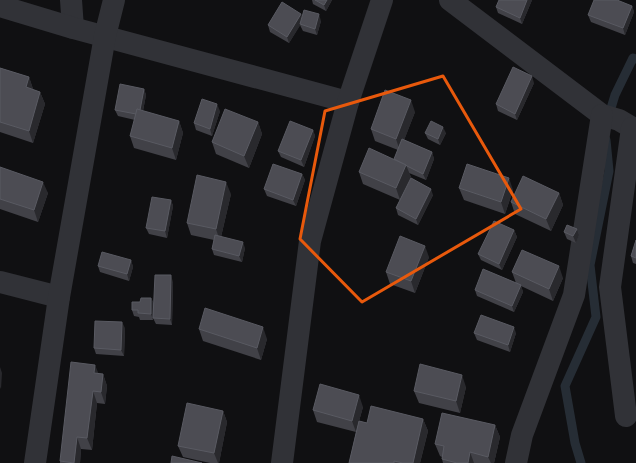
<svg xmlns="http://www.w3.org/2000/svg" width="636" height="463" font-family="'PT Sans',sans-serif">
<rect width="100%" height="100%" fill="#101012"/>
<g fill="none" stroke-linecap="round" stroke-linejoin="round">
<g stroke="#262d35" stroke-width="9">
<polyline points="608,118 615,95 633,58 636,59"/>
<polyline points="581,463 575,443 565,386 596,317 590,265 609,171 606,140"/>
</g>
<g stroke="#313237" stroke-width="22">
<polyline points="71,0 73,28"/>
<polyline points="450,0 602,115 619,120 636,130"/>
<polyline points="0,6 73,28 348,102"/>
<polyline points="0,282 59,297"/>
<polyline points="626,416 610,287 632,128"/>
<polyline points="35,463 59,297 105,36 114,0"/>
<polyline points="282,463 310,241 348,102 382,0"/>
<polyline points="516,463 522,435 574,295 602,115"/>
</g>
</g>
<g fill="#414147">
<polygon points="312,0 332,0 326,11 313,4"/>
<polygon points="532,0 522,24 498,13 496,7"/>
<polygon points="632,6 634,12 625,35 591,22 588,15"/>
<polygon points="301,14 302,18 321,21 317,35 303,31 300,25 289,43 270,32 268,25"/>
<polygon points="0,68 29,77 33,89 33,90 40,92 45,104 33,143 0,132"/>
<polygon points="534,83 517,120 498,111 496,104"/>
<polygon points="144,89 146,95 143,111 179,121 183,133 176,160 134,148 130,136 135,120 118,116 115,110"/>
<polygon points="220,111 212,136 196,130 194,123"/>
<polygon points="415,112 404,140 432,152 434,159 426,180 409,173 411,177 404,192 433,195 418,225 398,215 396,208 400,200 363,184 359,172 394,159 398,150 375,141 371,129"/>
<polygon points="258,122 262,134 249,168 216,154 212,142"/>
<polygon points="313,130 315,136 304,167 281,157 278,151"/>
<polygon points="425,133 446,133 440,145 428,139"/>
<polygon points="0,167 48,193 38,222 0,209"/>
<polygon points="302,174 305,180 296,206 267,196 264,189"/>
<polygon points="459,188 513,190 505,214 464,200"/>
<polygon points="559,193 563,205 551,231 515,214 511,202"/>
<polygon points="231,194 221,237 245,248 242,262 214,255 212,249 214,240 191,235 187,223"/>
<polygon points="171,200 173,206 167,238 149,234 146,228"/>
<polygon points="577,229 579,235 576,243 567,239 564,232"/>
<polygon points="514,230 517,237 502,270 481,260 478,254"/>
<polygon points="636,240 636,264 633,263 631,256"/>
<polygon points="429,257 415,293 390,284 386,272"/>
<polygon points="131,260 133,267 129,281 100,272 98,266"/>
<polygon points="512,272 563,278 553,301 521,286 523,292 514,312 477,296 475,290 516,283"/>
<polygon points="173,282 172,325 156,324 153,318 153,311 153,320 140,320 139,317 134,316 132,310 140,302 151,298 154,304"/>
<polygon points="125,328 124,356 96,354 94,348"/>
<polygon points="199,329 267,339 261,360 203,341"/>
<polygon points="474,333 516,333 510,352 477,340"/>
<polygon points="99,374 103,374 107,386 105,404 97,403 92,450 81,449 80,463 60,463 60,461"/>
<polygon points="466,387 460,413 419,403 414,391"/>
<polygon points="363,407 359,421 367,423 423,419 428,431 420,463 349,463 356,432 317,422 313,410"/>
<polygon points="223,411 227,422 219,463 210,463 183,457 178,446"/>
<polygon points="495,425 500,437 494,463 443,463 442,459 442,457 440,456 435,444"/>
</g>
<g fill="#29292d">
<polygon points="327,0 332,0 326,11 324,5"/>
<polygon points="527,0 532,0 522,24 520,18"/>
<polygon points="632,6 634,12 625,35 623,28"/>
<polygon points="301,14 303,21 289,43 287,37"/>
<polygon points="319,14 321,21 317,35 315,29"/>
<polygon points="532,76 534,83 517,120 515,114"/>
<polygon points="29,77 33,89 30,99 26,87"/>
<polygon points="144,89 146,95 141,121 139,115"/>
<polygon points="40,92 45,104 33,143 29,131"/>
<polygon points="411,100 415,112 400,151 396,139"/>
<polygon points="217,104 220,111 212,136 210,129"/>
<polygon points="179,121 183,133 176,160 172,148"/>
<polygon points="258,122 262,134 249,168 244,156"/>
<polygon points="443,127 446,133 440,145 438,139"/>
<polygon points="313,130 315,136 304,167 301,160"/>
<polygon points="432,152 434,159 426,180 423,174"/>
<polygon points="406,165 411,177 400,200 396,188"/>
<polygon points="302,174 305,180 296,206 293,200"/>
<polygon points="509,178 513,190 505,214 501,202"/>
<polygon points="43,182 48,193 38,222 34,210"/>
<polygon points="226,182 231,194 220,241 216,229"/>
<polygon points="431,189 433,195 418,225 416,219"/>
<polygon points="559,193 563,205 551,231 546,219"/>
<polygon points="171,200 173,206 167,238 165,231"/>
<polygon points="577,229 579,235 576,243 573,236"/>
<polygon points="514,230 517,237 502,270 499,264"/>
<polygon points="243,242 245,248 242,262 239,256"/>
<polygon points="425,246 429,257 415,293 411,281"/>
<polygon points="131,260 133,267 129,281 127,274"/>
<polygon points="559,266 563,278 553,301 549,289"/>
<polygon points="171,275 173,282 172,325 170,319"/>
<polygon points="521,285 523,292 514,312 512,306"/>
<polygon points="151,298 154,304 153,320 151,314"/>
<polygon points="122,322 125,328 124,356 121,350"/>
<polygon points="263,327 267,339 261,360 257,348"/>
<polygon points="514,327 516,333 510,352 508,345"/>
<polygon points="95,365 100,377 94,373"/>
<polygon points="0,367 2,373 1,389 0,387"/>
<polygon points="103,374 107,386 105,404 101,392"/>
<polygon points="462,375 466,387 460,413 456,401"/>
<polygon points="93,391 97,403 92,450 87,438"/>
<polygon points="359,395 363,407 356,432 352,421"/>
<polygon points="223,411 227,422 219,463 218,463 214,453"/>
<polygon points="423,419 428,431 420,463 413,463"/>
<polygon points="495,425 500,437 494,463 491,463 488,457"/>
<polygon points="77,437 81,449 80,463 74,463"/>
<polygon points="470,452 474,463 468,463"/>
</g>
<g fill="#4c4c53" stroke="#595a62">
<polygon points="315,0 327,0 324,5"/>
<polygon points="499,0 527,0 520,18 496,7"/>
<polygon points="594,0 617,0 632,6 623,28 588,15"/>
<polygon points="282,2 301,14 287,37 268,25"/>
<polygon points="304,10 319,14 315,29 300,24"/>
<polygon points="513,67 532,76 515,114 496,104"/>
<polygon points="0,68 29,77 26,87 40,92 29,131 0,122"/>
<polygon points="120,84 144,89 140,110 137,109 136,114 115,110"/>
<polygon points="385,90 411,100 396,139 371,129"/>
<polygon points="202,99 217,104 210,129 194,123"/>
<polygon points="137,109 179,121 172,148 130,136"/>
<polygon points="225,109 258,122 244,156 212,142"/>
<polygon points="290,121 313,130 301,160 278,151"/>
<polygon points="431,121 443,127 438,139 425,133"/>
<polygon points="402,139 432,152 423,174 407,166 406,165 394,159"/>
<polygon points="369,148 406,165 396,188 359,172"/>
<polygon points="273,164 302,174 293,200 264,189"/>
<polygon points="467,164 509,178 501,202 459,188"/>
<polygon points="0,167 43,182 34,210 0,199"/>
<polygon points="197,175 226,182 216,229 187,223"/>
<polygon points="523,176 559,193 546,219 511,202"/>
<polygon points="411,178 431,189 416,219 396,208"/>
<polygon points="152,197 171,200 165,231 146,228"/>
<polygon points="494,221 514,230 499,264 478,254"/>
<polygon points="567,225 577,229 573,236 564,232"/>
<polygon points="215,235 243,242 239,256 212,249"/>
<polygon points="400,236 425,246 411,281 386,272"/>
<polygon points="636,240 636,258 631,256"/>
<polygon points="522,250 559,266 549,289 512,272"/>
<polygon points="102,252 131,260 127,274 98,266"/>
<polygon points="483,269 521,285 512,306 475,290"/>
<polygon points="155,275 171,275 170,319 153,318"/>
<polygon points="141,298 151,298 151,314 138,313 138,310 132,310 132,302 140,302"/>
<polygon points="205,308 263,327 257,348 199,329"/>
<polygon points="481,315 514,327 508,345 474,333"/>
<polygon points="95,321 122,322 121,350 94,348"/>
<polygon points="71,362 95,365 94,373 103,374 101,392 93,391 87,438 77,437 74,463 60,461"/>
<polygon points="420,364 462,375 456,401 414,391"/>
<polygon points="320,384 359,395 352,421 313,410"/>
<polygon points="187,403 223,411 214,453 178,446"/>
<polygon points="371,406 423,419 413,463 403,463 394,461 394,463 349,463 359,421 367,423"/>
<polygon points="442,413 495,425 488,457 470,452 468,463 457,463 442,459 444,446 435,444"/>
<polygon points="172,456 202,463 171,463"/>
</g>
<path fill="none" stroke="#e8590c" stroke-width="3" stroke-linejoin="round" d="M 443,76 L 521,209 L 362,302 L 300,239 L 325,111 Z"/>
</svg>
